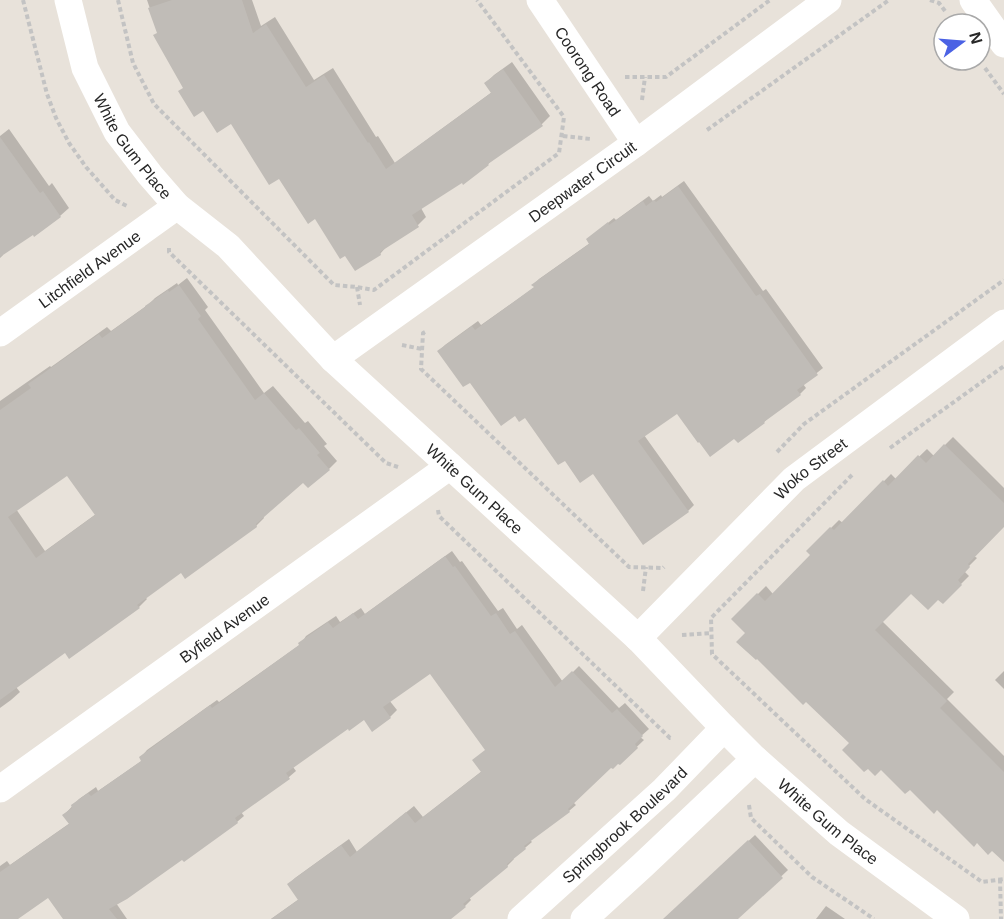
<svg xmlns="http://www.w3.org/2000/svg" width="1004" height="919" font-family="Arial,sans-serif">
<rect width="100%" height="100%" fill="#e8e2da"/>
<g fill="#0003" fill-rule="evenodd">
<polygon points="147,0 252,0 261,26 275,17 314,80 333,68 376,137 378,136 395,163 492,92 486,83 494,75 512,62 550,116 542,124 496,157 488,164 463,183 462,181 421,208 426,217 418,225 388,245 380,254 316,217 231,122 203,109 158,32"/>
<polygon points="9,129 49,186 52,183 69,208 60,216 34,235 33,233 2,254 3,255 0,258 0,136"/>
<polygon points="684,181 763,291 766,289 823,368 803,384 806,388 800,394 770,416 764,422 677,412 644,435 694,505 688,511 593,472 565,459 525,416 515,414 470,380 439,351 445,345 478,321 481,325 535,287 533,285 539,279 590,243 588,239 614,218 616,220 649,196 653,201 661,195 662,197"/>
<path d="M 187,278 L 208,307 L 205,310 L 264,393 L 273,386 L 305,423 L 308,421 L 327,444 L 324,446 L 337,461 L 329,469 L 303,481 L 263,516 L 264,518 L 256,526 L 181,571 L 145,597 L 147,599 L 139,607 L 66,651 L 16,687 L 20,692 L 11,700 L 0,708 L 0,401 L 50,366 L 51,367 L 107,327 L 111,331 L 149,304 L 155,298 L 177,283 L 178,285 ZM 67,474 L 96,514 L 45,551 L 16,509 Z"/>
<polygon points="953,437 1004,488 1004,525 974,556 977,558 964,571 969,576 943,602 938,598 911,592 882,621 954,692 947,699 1004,756 1004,836 937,808 881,768 851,743 806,700 747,633 733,619 766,586 773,594 812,555 808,551 839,520 843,523 891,474 896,479 927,449 934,456"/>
<polygon points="452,551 460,562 462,561 498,611 503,608 517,629 522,625 563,682 579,666 619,708 625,703 649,729 640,737 644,740 620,763 611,766 573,802 576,805 569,811 530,840 532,842 513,858 514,859 507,866 469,897 471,900 465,906 449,919 271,919 299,899 289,884 295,878 349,839 357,852 414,806 423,817 482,771 486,749 431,672 389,700 397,710 390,717 364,718 348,727 293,767 296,771 289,777 241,812 244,816 237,822 182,858 116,903 127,919 65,919 48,895 15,919 0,919 0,866 7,861 10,865 70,823 64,815 79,799 96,787 98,791 143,760 141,757 147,750 217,700 219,702 301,644 306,636 336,616 340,622 361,608 365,614"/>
<polygon points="1004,671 1004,689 995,680"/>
<polygon points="755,835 788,870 736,919 664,919"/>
<polygon points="826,906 845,919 816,919"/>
</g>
<g fill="#c0bcb7" fill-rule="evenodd">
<polygon points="172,0 242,0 253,33 266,24 306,87 324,75 368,143 369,142 386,169 491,93 484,83 503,69 543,126 488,164 489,165 463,185 462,183 412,215 419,227 380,252 381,255 355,271 345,256 340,259 315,219 308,224 279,179 269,185 231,124 217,133 203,111 194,117 178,91 183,88 153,35 157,33 148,8"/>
<polygon points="0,137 40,193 43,191 61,217 34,237 33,235 0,257"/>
<polygon points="678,186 756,296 760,294 818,375 797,390 801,395 764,422 765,423 738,443 734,439 710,457 699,442 698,443 677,414 638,441 689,512 643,545 593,474 580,483 565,461 558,465 525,418 519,422 515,416 501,426 470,383 463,387 437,351 472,326 475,330 534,287 531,285 589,244 586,239 608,222 609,225 643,201 646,206 654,200 656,202"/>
<path d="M 179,285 L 201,316 L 198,319 L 255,400 L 264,393 L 296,430 L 299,428 L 320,453 L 317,455 L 330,470 L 308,488 L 303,483 L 256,524 L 257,527 L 185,579 L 181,573 L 137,605 L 140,608 L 69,659 L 65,653 L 0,700 L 0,410 L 31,388 L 28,384 L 99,334 L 102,338 L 145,307 L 145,306 L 168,290 L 169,292 ZM 67,476 L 95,515 L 36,558 L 8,517 Z"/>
<polygon points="944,444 1004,503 1004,527 968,564 970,567 958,580 962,585 943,604 938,600 928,610 911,594 875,630 947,701 940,708 1004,772 1004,862 992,851 988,855 977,843 974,847 937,810 934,814 910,790 905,794 881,770 875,776 868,769 864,772 842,750 849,743 806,702 803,705 757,659 756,660 736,642 745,633 731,619 757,593 765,601 810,555 806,551 830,527 834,530 883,480 888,486 918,455 926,463"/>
<polygon points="445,556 453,567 455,566 491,616 496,613 510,634 515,631 555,687 572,671 612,713 617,709 643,736 635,744 638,748 620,765 618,764 613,769 611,768 568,809 570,812 524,846 526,849 507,864 508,867 463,904 466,907 451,919 271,919 298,900 287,884 341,845 350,857 406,812 415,823 481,772 472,760 485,750 430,674 383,707 391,718 372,732 364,720 349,731 348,729 286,773 290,779 235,818 238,823 184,862 182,860 127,899 109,909 117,919 63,919 48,898 18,919 0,919 0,872 69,824 62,815 72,808 71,805 88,793 91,796 141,761 139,757 210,705 212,708 299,645 298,643 328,622 333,628 353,613 358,619"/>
<polygon points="748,840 783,878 738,919 663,919"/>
</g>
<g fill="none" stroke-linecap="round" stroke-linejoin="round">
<g stroke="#c3c3c3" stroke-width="4" stroke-dasharray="4.5 3" stroke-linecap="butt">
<polyline points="23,0 47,94 56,118 69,143 86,167 115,200 129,207"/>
<polyline points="118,0 133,63 154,104 334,285 357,287 374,290 559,153 564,117 477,0"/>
<polyline points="930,0 939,3 945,11"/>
<polyline points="985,68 1004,94"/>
<polyline points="625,77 666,77 770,0"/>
<polyline points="642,100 645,77"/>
<polyline points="707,130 889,0"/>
<polyline points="563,136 591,139"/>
<polyline points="169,248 169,252 386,463 398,467"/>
<polyline points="357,287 360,305"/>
<polyline points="425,332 423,333 421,369 629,567 663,568 664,567"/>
<polyline points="402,345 422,349"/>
<polyline points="890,448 1004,366"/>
<polyline points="777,452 804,424 1004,280"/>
<polyline points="852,475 711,618 712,654 865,799 982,882 1004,879"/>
<polyline points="438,510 439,516 670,738 673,738"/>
<polyline points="643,591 646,567"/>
<polyline points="682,635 711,633"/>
<polyline points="749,805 751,818 812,877 874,919"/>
<polyline points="1000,879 1001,919"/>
</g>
<g stroke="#fff" stroke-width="27">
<path id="s1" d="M 68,0 L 85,68 L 117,132 L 150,175 L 177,206 L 228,246 L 333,359 L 638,638 L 724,728 L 755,759 L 839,833 L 956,919"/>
<path id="s2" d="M 540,0 L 636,143"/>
<polyline points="973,0 1004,44"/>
<path id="s3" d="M 0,333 L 177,206"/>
<path id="s4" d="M 333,359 L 636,143 L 828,0"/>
<path id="s5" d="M 638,638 L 794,479 L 1004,323"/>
<path id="s6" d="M 0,789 L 450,466"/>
<path id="s7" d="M 521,919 L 664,790 L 724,728"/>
<polyline points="584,919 643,865 755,759"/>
</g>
</g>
<g text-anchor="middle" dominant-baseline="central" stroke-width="4.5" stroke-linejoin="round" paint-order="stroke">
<g font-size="16" fill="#272727" stroke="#fff">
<text stroke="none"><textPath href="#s2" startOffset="86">Coorong Road</textPath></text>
<text stroke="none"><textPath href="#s1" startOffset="162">White Gum Place</textPath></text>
<text stroke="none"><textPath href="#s4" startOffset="306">Deepwater Circuit</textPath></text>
<text stroke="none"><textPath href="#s3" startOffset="110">Litchfield Avenue</textPath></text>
<text stroke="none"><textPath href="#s5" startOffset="242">Woko Street</textPath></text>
<text stroke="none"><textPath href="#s1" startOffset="648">White Gum Place</textPath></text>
<text stroke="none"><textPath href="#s6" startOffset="276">Byfield Avenue</textPath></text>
<text stroke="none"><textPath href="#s1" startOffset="1134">White Gum Place</textPath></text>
<text stroke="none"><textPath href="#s7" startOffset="140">Springbrook Boulevard</textPath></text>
</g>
</g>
<g transform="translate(962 42) rotate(74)"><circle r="28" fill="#ffffff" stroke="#a9a9a9" stroke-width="1.5"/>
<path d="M0-4.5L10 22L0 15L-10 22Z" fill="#4b62e4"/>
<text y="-9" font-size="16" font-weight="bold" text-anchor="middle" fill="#272727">N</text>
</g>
</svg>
